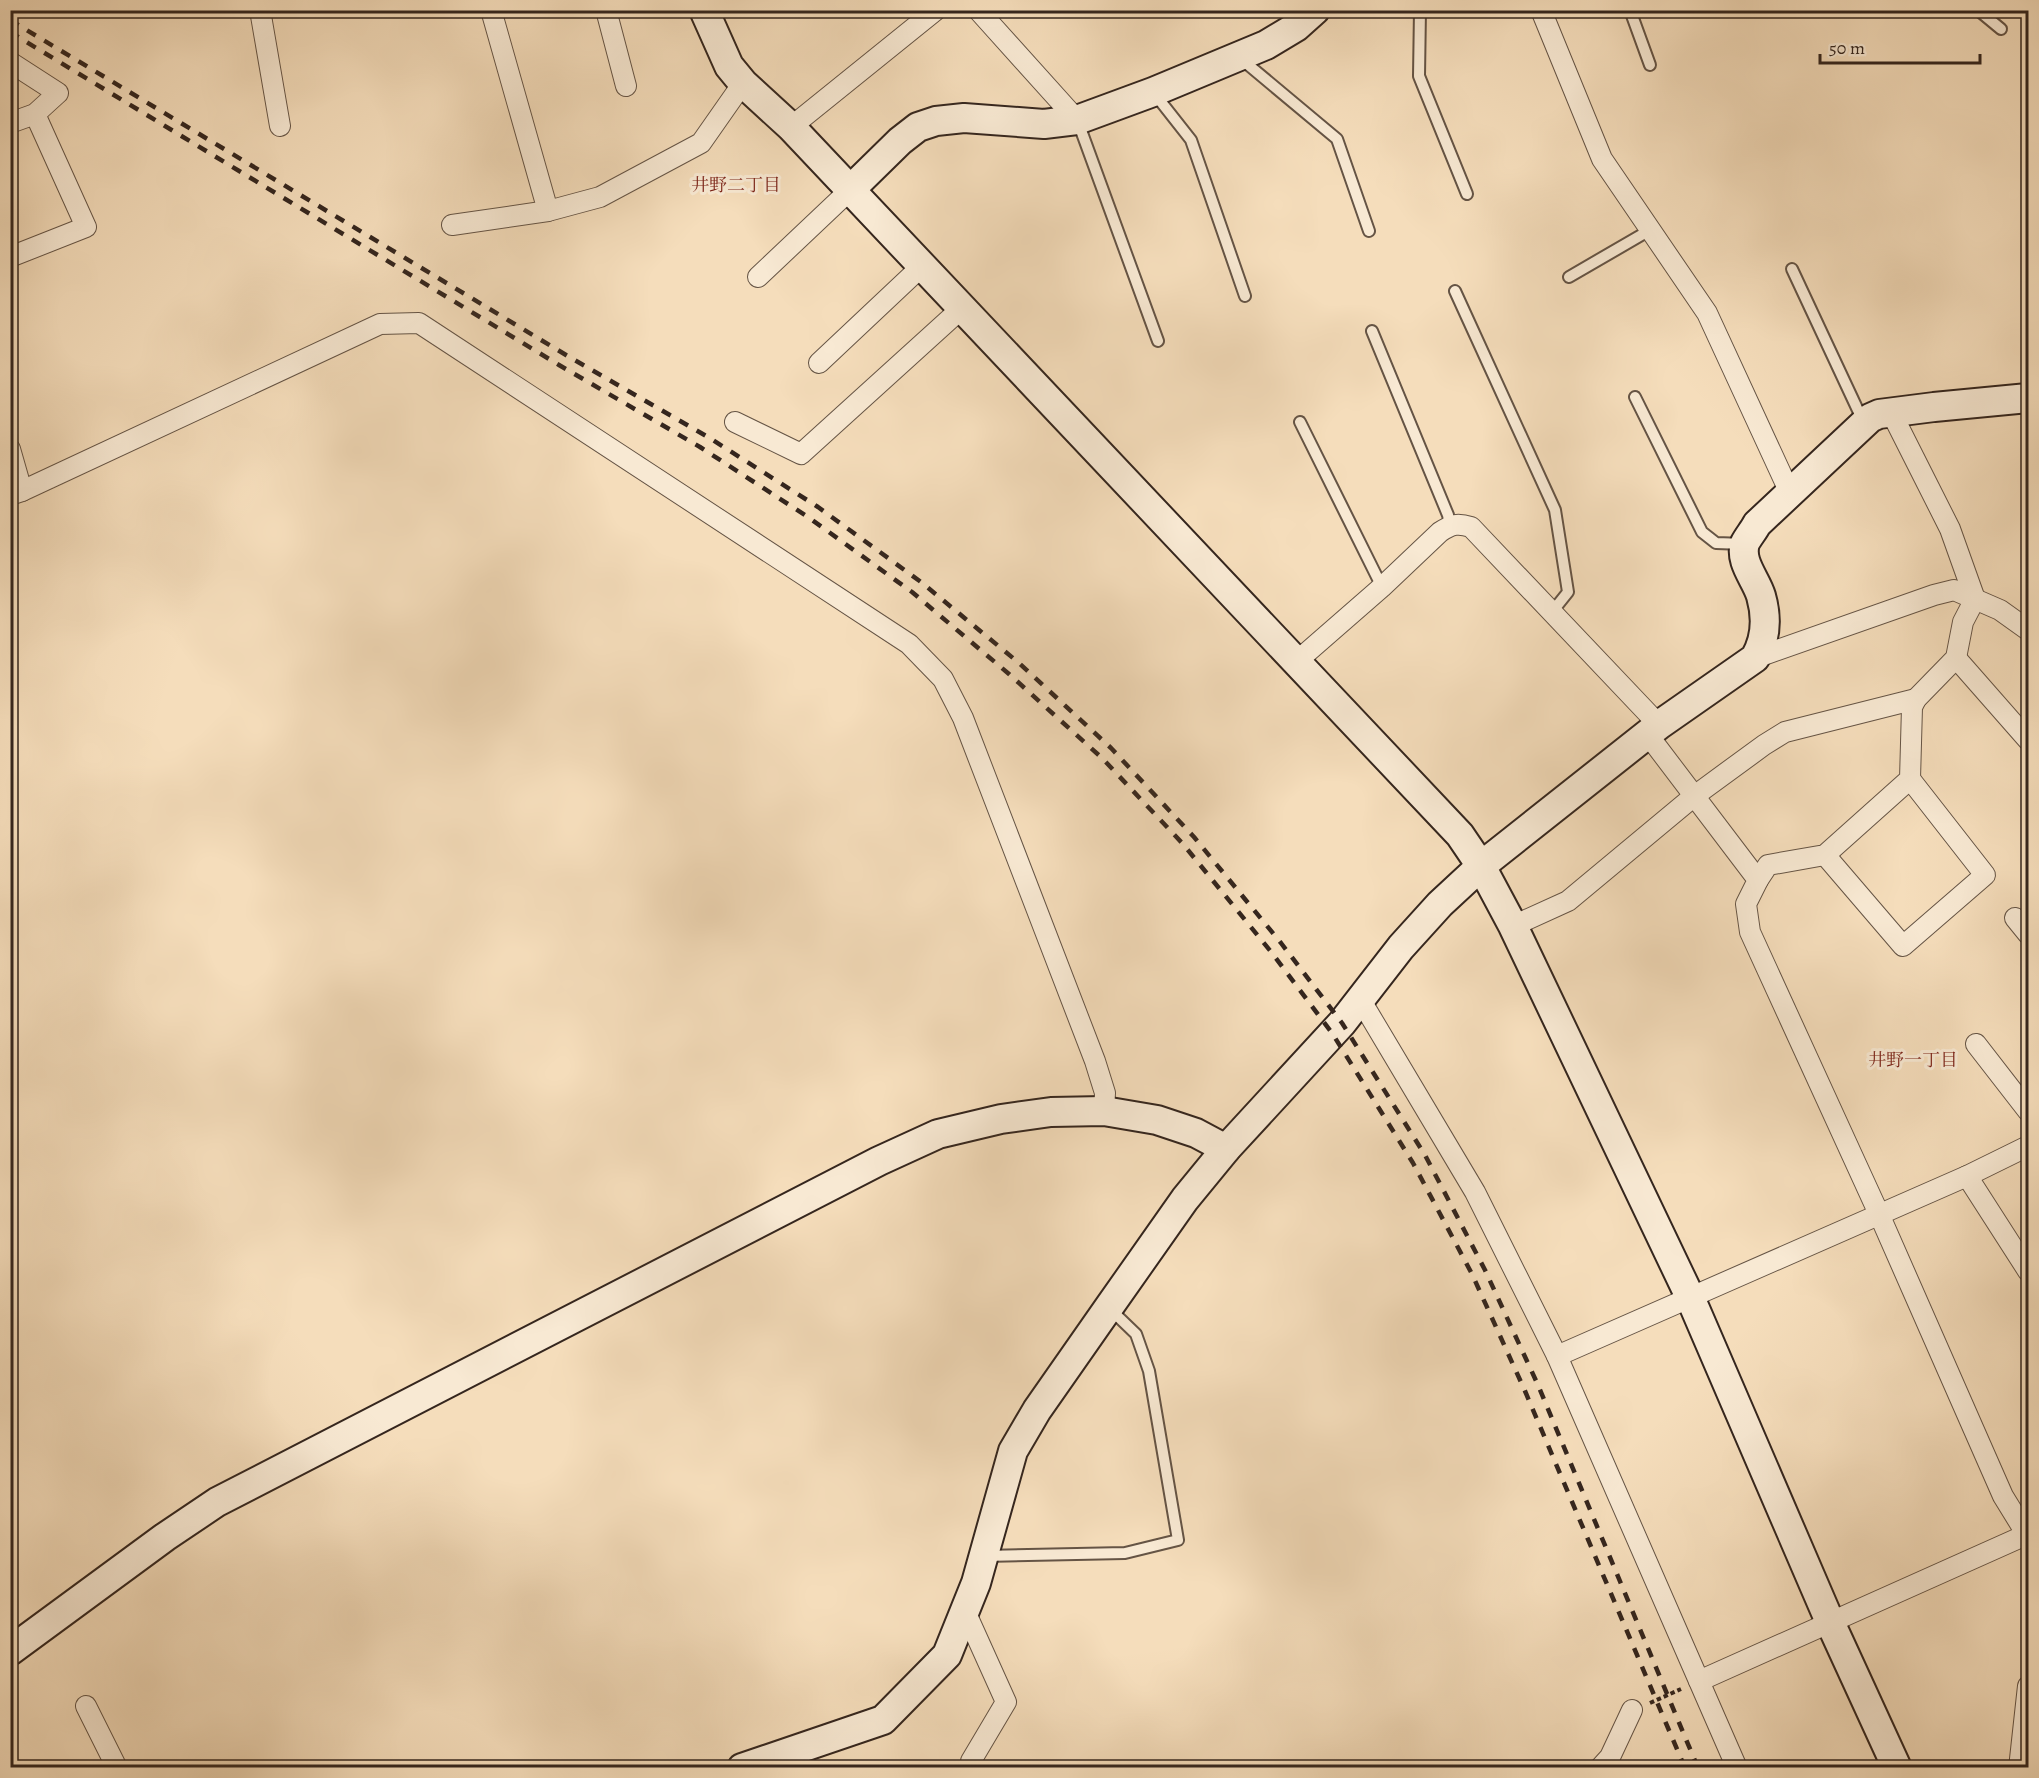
<svg xmlns="http://www.w3.org/2000/svg" width="2039" height="1778" font-family="Alegreya,'Noto Serif JP',serif">
<rect width="100%" height="100%" fill="#f5ddbb"/>
<filter id="stains"><feTurbulence type="fractalNoise" baseFrequency=".00333" numOctaves="4"/><feColorMatrix values="0 0 0 0 .2 0 0 0 0 .09 0 0 0 0 .02 0 0 0 .5 -.17"/></filter>
<radialGradient id="worn" r=".72"><stop offset=".6" stop-color="#630" stop-opacity="0"/><stop offset="1" stop-color="#630" stop-opacity=".3"/></radialGradient>
<g fill="none" stroke-linecap="round" stroke-linejoin="round">
<g stroke="#655445" stroke-width="14">
<g id="lane">
<polyline points="1420,10 1419,76 1467,194"/>
<polyline points="1630,10 1650,65"/>
<polyline points="1978,10 2001,29"/>
<polyline points="1240,58 1337,139 1369,231"/>
<polyline points="1154,93 1191,140 1245,296"/>
<polyline points="1078,122 1158,341"/>
<polyline points="1792,269 1863,421"/>
<polyline points="1569,277 1650,230"/>
<polyline points="1455,291 1555,510 1568,592 1552,612"/>
<polyline points="1372,331 1448,515 1450,525"/>
<polyline points="1635,397 1702,532 1716,543 1745,544"/>
<polyline points="1300,422 1382,587"/>
<polyline points="984,1556 1125,1553 1178,1540 1149,1371 1136,1334 1109,1308"/>
</g>
</g>
<g stroke="#655445" stroke-width="22">
<g id="street">
<polyline points="260,10 280,126"/>
<polyline points="491,10 548,211"/>
<polyline points="606,10 626,86"/>
<polyline points="978,10 1077,120"/>
<polyline points="1541,10 1602,159 1707,313 1790,493"/>
<polyline points="10,62 58,93 35,114 10,123"/>
<polyline points="791,127 936,10"/>
<polyline points="452,225 548,211 600,197 701,143 743,83"/>
<polyline points="10,257 86,227 35,114"/>
<polyline points="758,277 850,190"/>
<polyline points="819,363 922,266"/>
<polyline points="735,422 801,454 962,308"/>
<polyline points="10,449 22,491"/>
<polyline points="10,495 22,491 380,324 419,323 909,644 943,679 963,718 1095,1061 1105,1093 1104,1111"/>
<polyline points="1755,658 1934,595 1954,590 2000,610 2028,630"/>
<polyline points="1956,658 2028,740"/>
<path d="M 1296,662 L 1382,587 L 1440,532 C 1452,524 1458,523 1471,527 L 1659,725"/>
<polyline points="1648,735 1758,880 1746,904 1750,932 1879,1214 2003,1496 2027,1535 2028,1541"/>
<polyline points="1825,855 1903,946 1985,875 1910,779"/>
<polyline points="1758,880 1768,865 1825,855 1910,779 1912,707 1916,699 1956,658 1963,622 1975,599 1950,529 1891,412"/>
<polyline points="2015,918 2028,934"/>
<polyline points="1513,926 1568,901 1693,797 1764,745 1785,732 1916,699"/>
<polyline points="1360,999 1475,1192 1557,1356 1737,1768"/>
<polyline points="1976,1044 2028,1111"/>
<polyline points="1967,1176 2028,1271"/>
<polyline points="1557,1356 1967,1176 2028,1146"/>
<polyline points="965,1611 1006,1702 971,1761 972,1768"/>
<polyline points="1699,1681 2028,1534"/>
<polyline points="86,1706 117,1768"/>
<polyline points="1600,1768 1610,1757 1632,1710"/>
<polyline points="2019,1768 2028,1686"/>
</g>
</g>
<g stroke="#35261e" stroke-width="32">
<g id="secondary">
<polyline points="704,10 729,66 743,83 791,127 1460,835 1481,866 1513,926 1690,1297 1830,1622 1897,1768"/>
<polyline points="850,190 900,141 918,127 936,121 964,118 1044,124 1077,120 1153,92 1266,45 1296,27 1315,10"/>
<polyline points="10,1651 165,1537 217,1502 879,1161 938,1134 1001,1119 1051,1112 1104,1111 1157,1120 1196,1133 1226,1149"/>
<path d="M 742,1768 L 883,1720 L 947,1655 L 976,1583 L 1013,1451 L 1037,1410 L 1109,1307 L 1185,1199 L 1226,1149 L 1342,1023 L 1401,947 L 1440,904 L 1481,866 L 1659,725 L 1755,658 C 1766,639 1767,617 1761,596 C 1756,579 1739,562 1745,543 C 1748,537 1754,530 1757,524 L 1870,418 L 1879,414 L 1934,407 L 2028,398"/>
</g>
</g>
<polyline stroke="#35261e" stroke-width="4" stroke-dasharray="4.5 3" stroke-linecap="butt" points="1650,1703 1681,1689"/>
<use href="#lane" stroke="#f8e9d3" stroke-width="10"/>
<use href="#street" stroke="#f8e9d3" stroke-width="20"/>
<use href="#secondary" stroke="#f8e9d3" stroke-width="28"/>
<g stroke="#35261e" stroke-width="4.5" stroke-dasharray="10 10" stroke-linecap="butt">
<polyline points="10,20 566,355 708,437 818,507 921,582 1019,663 1111,748 1194,837 1281,943 1342,1023 1425,1155 1485,1270 1538,1385 1698,1768"/>
<polyline points="10,32 559,365 700,447 808,517 912,592 1009,674 1102,758 1183,844 1272,953 1332,1033 1413,1163 1472,1274 1525,1391 1685,1768"/>
</g>
</g>
<g text-anchor="middle" dominant-baseline="central" stroke-width="6" stroke-linejoin="round" paint-order="stroke">
<g font-size="18" fill="#7a1f14" stroke="#f8e9d3">
<text x="736" y="185">井野二丁目</text>
<text x="1913" y="1060">井野一丁目</text>
</g>
</g>
<rect width="2039" height="1778" fill="none" stroke="#f5ddbb" stroke-width="36"/>
<rect x="12" y="12" width="2015" height="1754" fill="none" stroke="#35261e" stroke-width="3"/>
<rect x="18" y="18" width="2003" height="1742" fill="none" stroke="#35261e" stroke-width="1.5"/>
<path d="M1820 54v9h160v-9" fill="none" stroke="#35261e" stroke-width="3"/>
<text x="1829" y="54" font-size="18" fill="#35261e" stroke="#f8e9d3" stroke-width="4.5" paint-order="stroke">50 m</text>
<rect width="100%" height="100%" filter="url(#stains)"/>
<rect width="100%" height="100%" fill="url(#worn)"/>
</svg>
